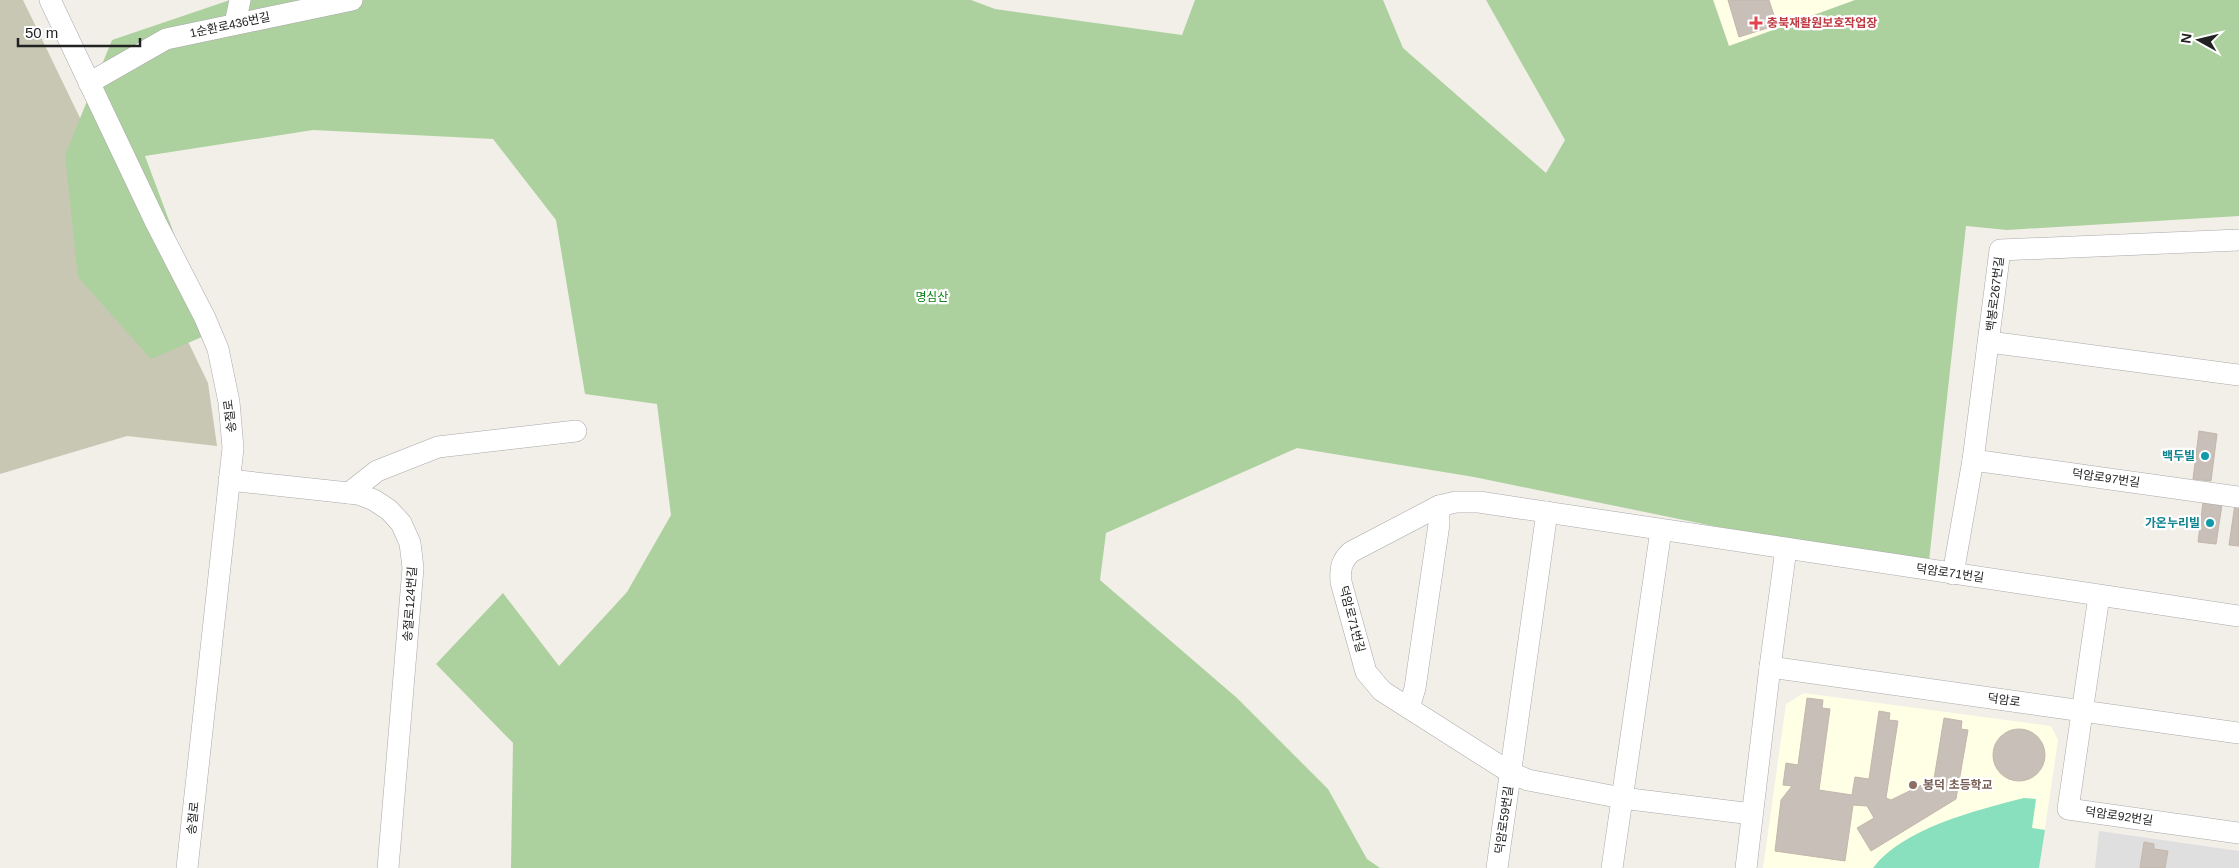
<svg xmlns="http://www.w3.org/2000/svg" width="2239" height="868" font-family="Helvetica,'Noto Sans KR',sans-serif">
<rect width="100%" height="100%" fill="#f2efe9"/>
<polygon fill="#e0dfdf" points="2099,831 2239,851 2239,868 2095,868"/>
<g fill="#ffffe5">
<polygon points="1714,0 1855,0 1729,46"/>
<polygon points="1804,693 2051,726 2058,740 2039,868 1763,868 1786,704"/>
</g>
<polygon fill="#c7c7b4" points="0,0 23,0 208,383 217,446 127,436 0,474"/>
<polygon fill="#add19e" points="230,0 971,0 995,9 1182,35 1195,0 1383,0 1403,48 1546,173 1565,140 1486,0 1713,0 1729,46 1855,0 2239,0 2239,216 2007,230 1966,226 1928,570 1474,477 1297,448 1106,533 1100,580 1237,698 1328,789 1367,859 1380,868 511,868 513,743 436,664 503,593 559,666 627,592 671,515 657,404 585,394 556,220 493,139 313,130 145,156 211,333 151,359 78,277 65,155 112,40"/>
<path fill="#88e0be" d="M 2024,798 L 2036,799 L 2032,828 L 2045,830 L 2039,868 L 1873,868 C 1903,828 1977,810 2024,798 Z"/>
<g fill="#c7bfb8" stroke="#c4b6ab">
<polygon points="1728,0 1769,0 1777,25 1739,37"/>
<polygon points="2199,431 2217,434 2211,481 2193,479"/>
<polygon points="2203,502 2222,505 2216,544 2198,542"/>
<polygon points="2235,504 2239,505 2239,546 2229,545"/>
<polygon points="1807,698 1823,700 1822,708 1830,709 1819,790 1852,795 1855,777 1869,779 1879,711 1890,713 1889,720 1898,721 1886,798 1891,800 1934,779 1944,718 1962,721 1961,729 1968,730 1956,799 1871,851 1857,828 1874,818 1867,806 1853,805 1845,861 1775,851 1781,800 1792,786 1783,785 1786,763 1798,765"/>
<circle cx="2019" cy="755" r="26"/>
<polygon points="2144,842 2154,844 2154,849 2168,851 2165,868 2140,868"/>
</g>
<g fill="none" stroke-linecap="round" stroke-linejoin="round">
<g stroke="#a9a9a9" stroke-width="22">
<g id="minor">
<polyline points="50,0 156,223 205,318 218,349 229,402 233,448 187,868"/>
<polyline points="235,24 240,0"/>
<polyline points="89,83 166,39 352,0"/>
<polyline points="1989,342 2239,375"/>
<polyline points="1973,460 2239,497"/>
<polyline points="229,480 358,494 374,500 389,510 401,523 410,543 413,568 388,868"/>
<polyline points="349,493 377,471 438,447 576,431"/>
<polyline points="1953,574 1973,460 2000,250 2239,240"/>
<polyline points="2099,596 2068,809 2239,833"/>
<polyline points="1770,667 2239,733"/>
<polyline points="1409,708 1415,688 1439,524 1439,506"/>
<path d="M 1752,814 L 1622,798 L 1528,780 L 1511,773 L 1382,691 L 1366,672 L 1341,582 C 1340,569 1341,561 1351,552 L 1439,506 L 1456,502 L 1479,502 L 2239,616"/>
<polyline points="1497,868 1547,512"/>
<polyline points="1612,868 1661,530"/>
<polyline points="1746,868 1770,667 1786,549"/>
</g>
</g>
<use href="#minor" stroke="#fff" stroke-width="21"/>
</g>
<path fill="#e0444e" stroke="#fff" stroke-width="2" d="M1753.5 15.5h5v5h5v5h-5v5h-5v-5h-5v-5h5z"/>
<g fill="#0f9aa8" stroke="#fff" stroke-width="2">
<circle cx="2205" cy="456" r="5"/>
<circle cx="2210" cy="523" r="5"/>
</g>
<circle fill="#8d6e63" stroke="#fff" stroke-width="2" cx="1913" cy="785" r="5"/>
<g text-anchor="middle" dominant-baseline="central" stroke-width="4.5" stroke-linejoin="round" paint-order="stroke">
<g font-size="12" font-weight="bold" fill="#be3a42" stroke="#fff" text-anchor="start">
<text x="1767" y="23">충북재활원보호작업장</text>
</g>
<g font-size="12" fill="#222" stroke="#fff">
<text transform="translate(230 25) rotate(-12)">1순환로436번길</text>
<text transform="translate(1995 294) rotate(-83)">백봉로267번길</text>
<text transform="translate(230 416) rotate(-97)">송절로</text>
<text transform="translate(2106 478) rotate(8)">덕암로97번길</text>
<text transform="translate(1950 573) rotate(8)">덕암로71번길</text>
<text transform="translate(410 604) rotate(-86)">송절로124번길</text>
<text transform="translate(1352 619) rotate(75)">덕암로71번길</text>
<text transform="translate(2004 700) rotate(8)">덕암로</text>
<text transform="translate(2119 816) rotate(8)">덕암로92번길</text>
<text transform="translate(193 818) rotate(-84)">송절로</text>
<text transform="translate(1504 820) rotate(-82)">덕암로59번길</text>
</g>
<g font-size="12" fill="#0c8416" stroke="#fff">
<text x="932" y="297">명심산</text>
</g>
<g font-size="12" font-weight="bold" fill="#0d838f" stroke="#fff" text-anchor="end">
<text x="2195" y="456">백두빌</text>
<text x="2200" y="523">가온누리빌</text>
</g>
<g font-size="12" font-weight="bold" fill="#785e54" stroke="#fff" text-anchor="start">
<text x="1923" y="785">봉덕 초등학교</text>
</g>
</g>
<g transform="translate(2199 40) rotate(278)" stroke="#ffffff" stroke-width="4" paint-order="stroke">
<path d="M0-4L9 19L0 12L-9 19Z" fill="#222222"/>
<text y="-8" font-size="14" font-weight="bold" text-anchor="middle" fill="#222222">N</text>
</g>
<path d="M18 38v8h122v-8" fill="none" stroke="#222222" stroke-width="2.5"/>
<text x="25" y="38" font-size="15" fill="#222222" stroke="#ffffff" stroke-width="4" paint-order="stroke">50 m</text>
</svg>
